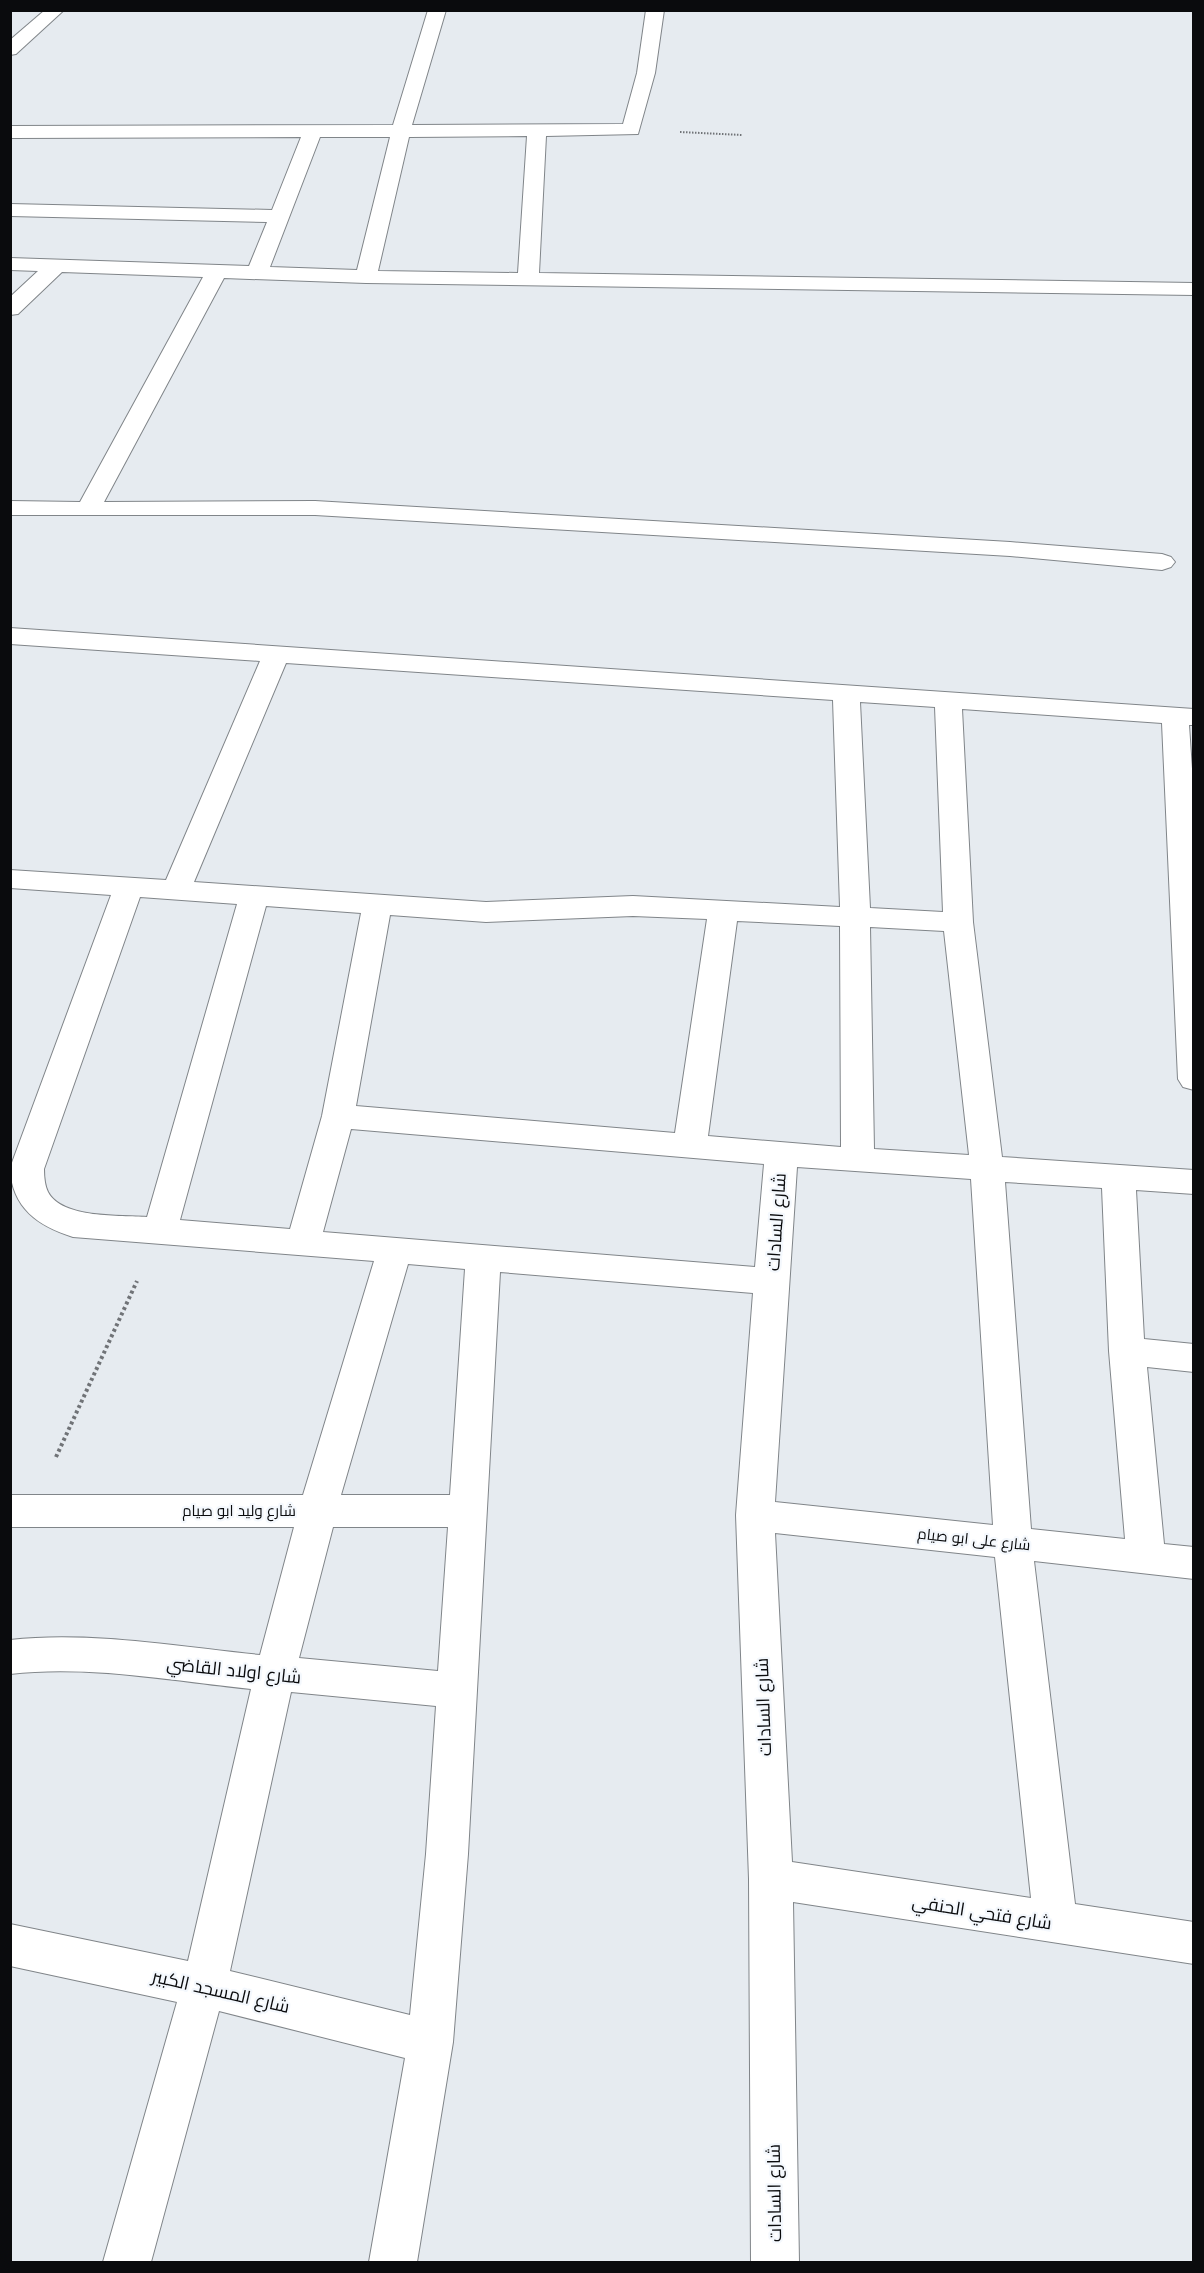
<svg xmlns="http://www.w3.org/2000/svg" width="1204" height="2273" font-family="Inter,Cairo,sans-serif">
<rect width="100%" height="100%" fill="#e6ebf0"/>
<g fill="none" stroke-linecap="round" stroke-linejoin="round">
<g stroke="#808589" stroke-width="2">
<g id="street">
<polygon points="45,10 64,10 16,54 10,55 10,40"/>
<path d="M 428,10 L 446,10 L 412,125 L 623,124 L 637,73 L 646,10 L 664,10 L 655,73 L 638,134 L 546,136 L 539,273 L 1194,283 L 1194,295 L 366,283 L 224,278 L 104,502 L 315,501 L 1010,542 L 1162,554 L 1171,557 L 1175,562 L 1171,567 L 1162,570 L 1010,556 L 315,515 L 10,515 L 10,501 L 80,502 L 203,277 L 62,272 L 18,314 L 10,315 L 10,297 L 38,271 L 10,270 L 10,258 L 249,266 L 267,222 L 10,216 L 10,204 L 272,210 L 301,137 L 10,138 L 10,126 L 393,125 ZM 527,136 L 518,273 L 378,271 L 409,137 ZM 320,137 L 390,137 L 357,270 L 270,267 Z"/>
<path d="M 10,628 L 1194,709 L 1194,725 L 1189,725 L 1194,798 L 1194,1090 L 1183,1087 L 1178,1079 L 1162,723 L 962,709 L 973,922 L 1002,1157 L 1194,1170 L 1194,1194 L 1136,1190 L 1144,1339 L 1194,1344 L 1194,1372 L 1147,1367 L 1164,1544 L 1194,1547 L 1194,1579 L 1034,1561 L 1075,1904 L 1194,1922 L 1194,1964 L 793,1902 L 799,2262 L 751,2262 L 749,1879 L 736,1515 L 753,1293 L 500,1272 L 468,1854 L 453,2042 L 417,2262 L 369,2262 L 405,2058 L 219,2011 L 151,2262 L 103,2262 L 177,2002 L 10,1966 L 10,1924 L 188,1961 L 251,1689 C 172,1681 90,1665 10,1674 L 10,1640 C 92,1631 179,1647 260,1655 L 294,1527 L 10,1527 L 10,1495 L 303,1495 L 374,1261 L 73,1237 C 38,1226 12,1208 10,1168 L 111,895 L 10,888 L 10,870 L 166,880 L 260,661 L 10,644 ZM 286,663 L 833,700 L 840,907 L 633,896 L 486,902 L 194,882 ZM 860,702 L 935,707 L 943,912 L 870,908 ZM 140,897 L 237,904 L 147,1217 C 121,1215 62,1219 48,1192 C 45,1186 44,1177 44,1169 ZM 266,906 L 361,913 L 322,1116 L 290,1229 L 180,1220 ZM 390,915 L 486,922 L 633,916 L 707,919 L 675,1133 L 356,1106 ZM 737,921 L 840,926 L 841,1147 L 708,1136 ZM 870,927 L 944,931 L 969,1155 L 874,1149 ZM 351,1129 L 764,1164 L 755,1267 L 323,1232 ZM 797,1167 L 971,1179 L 993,1525 L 775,1502 ZM 1005,1182 L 1102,1188 L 1109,1351 L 1125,1539 L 1031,1529 ZM 408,1264 L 465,1269 L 450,1495 L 341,1495 ZM 333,1527 L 448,1527 L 438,1671 L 299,1658 ZM 775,1533 L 995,1557 L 1031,1898 L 792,1862 ZM 291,1692 L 436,1706 L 426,1854 L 410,2015 L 230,1971 Z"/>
</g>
</g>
<polyline stroke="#707377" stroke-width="2" stroke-dasharray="1.5 1.5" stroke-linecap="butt" points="680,132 742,135"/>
<polyline stroke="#707377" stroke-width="4" stroke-dasharray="3 3" stroke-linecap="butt" points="56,1457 137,1281"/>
<use href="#street" fill="#fff" fill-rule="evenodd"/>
</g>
<g text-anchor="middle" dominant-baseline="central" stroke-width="4.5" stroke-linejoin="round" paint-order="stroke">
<g font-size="15" fill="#0a0b0d" stroke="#f4f8fd">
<text x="239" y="1510">شارع وليد ابو صيام</text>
<text transform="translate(974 1539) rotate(6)">شارع على ابو صيام</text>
</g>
<g font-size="18" fill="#0a0b0d" stroke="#f4f8fd">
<text transform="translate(776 1222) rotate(-86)">شارع السادات</text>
<text transform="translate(234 1670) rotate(6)">شارع اولاد القاضي</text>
<text transform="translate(763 1707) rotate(-92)">شارع السادات</text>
<text transform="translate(982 1912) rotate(9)">شارع فتحي الحنفي</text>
<text transform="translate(221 1991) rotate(13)">شارع المسجد الكبير</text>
<text transform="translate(774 2193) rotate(-91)">شارع السادات</text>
</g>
</g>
<rect width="1204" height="2273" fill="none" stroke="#0a0b0d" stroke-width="24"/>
</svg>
